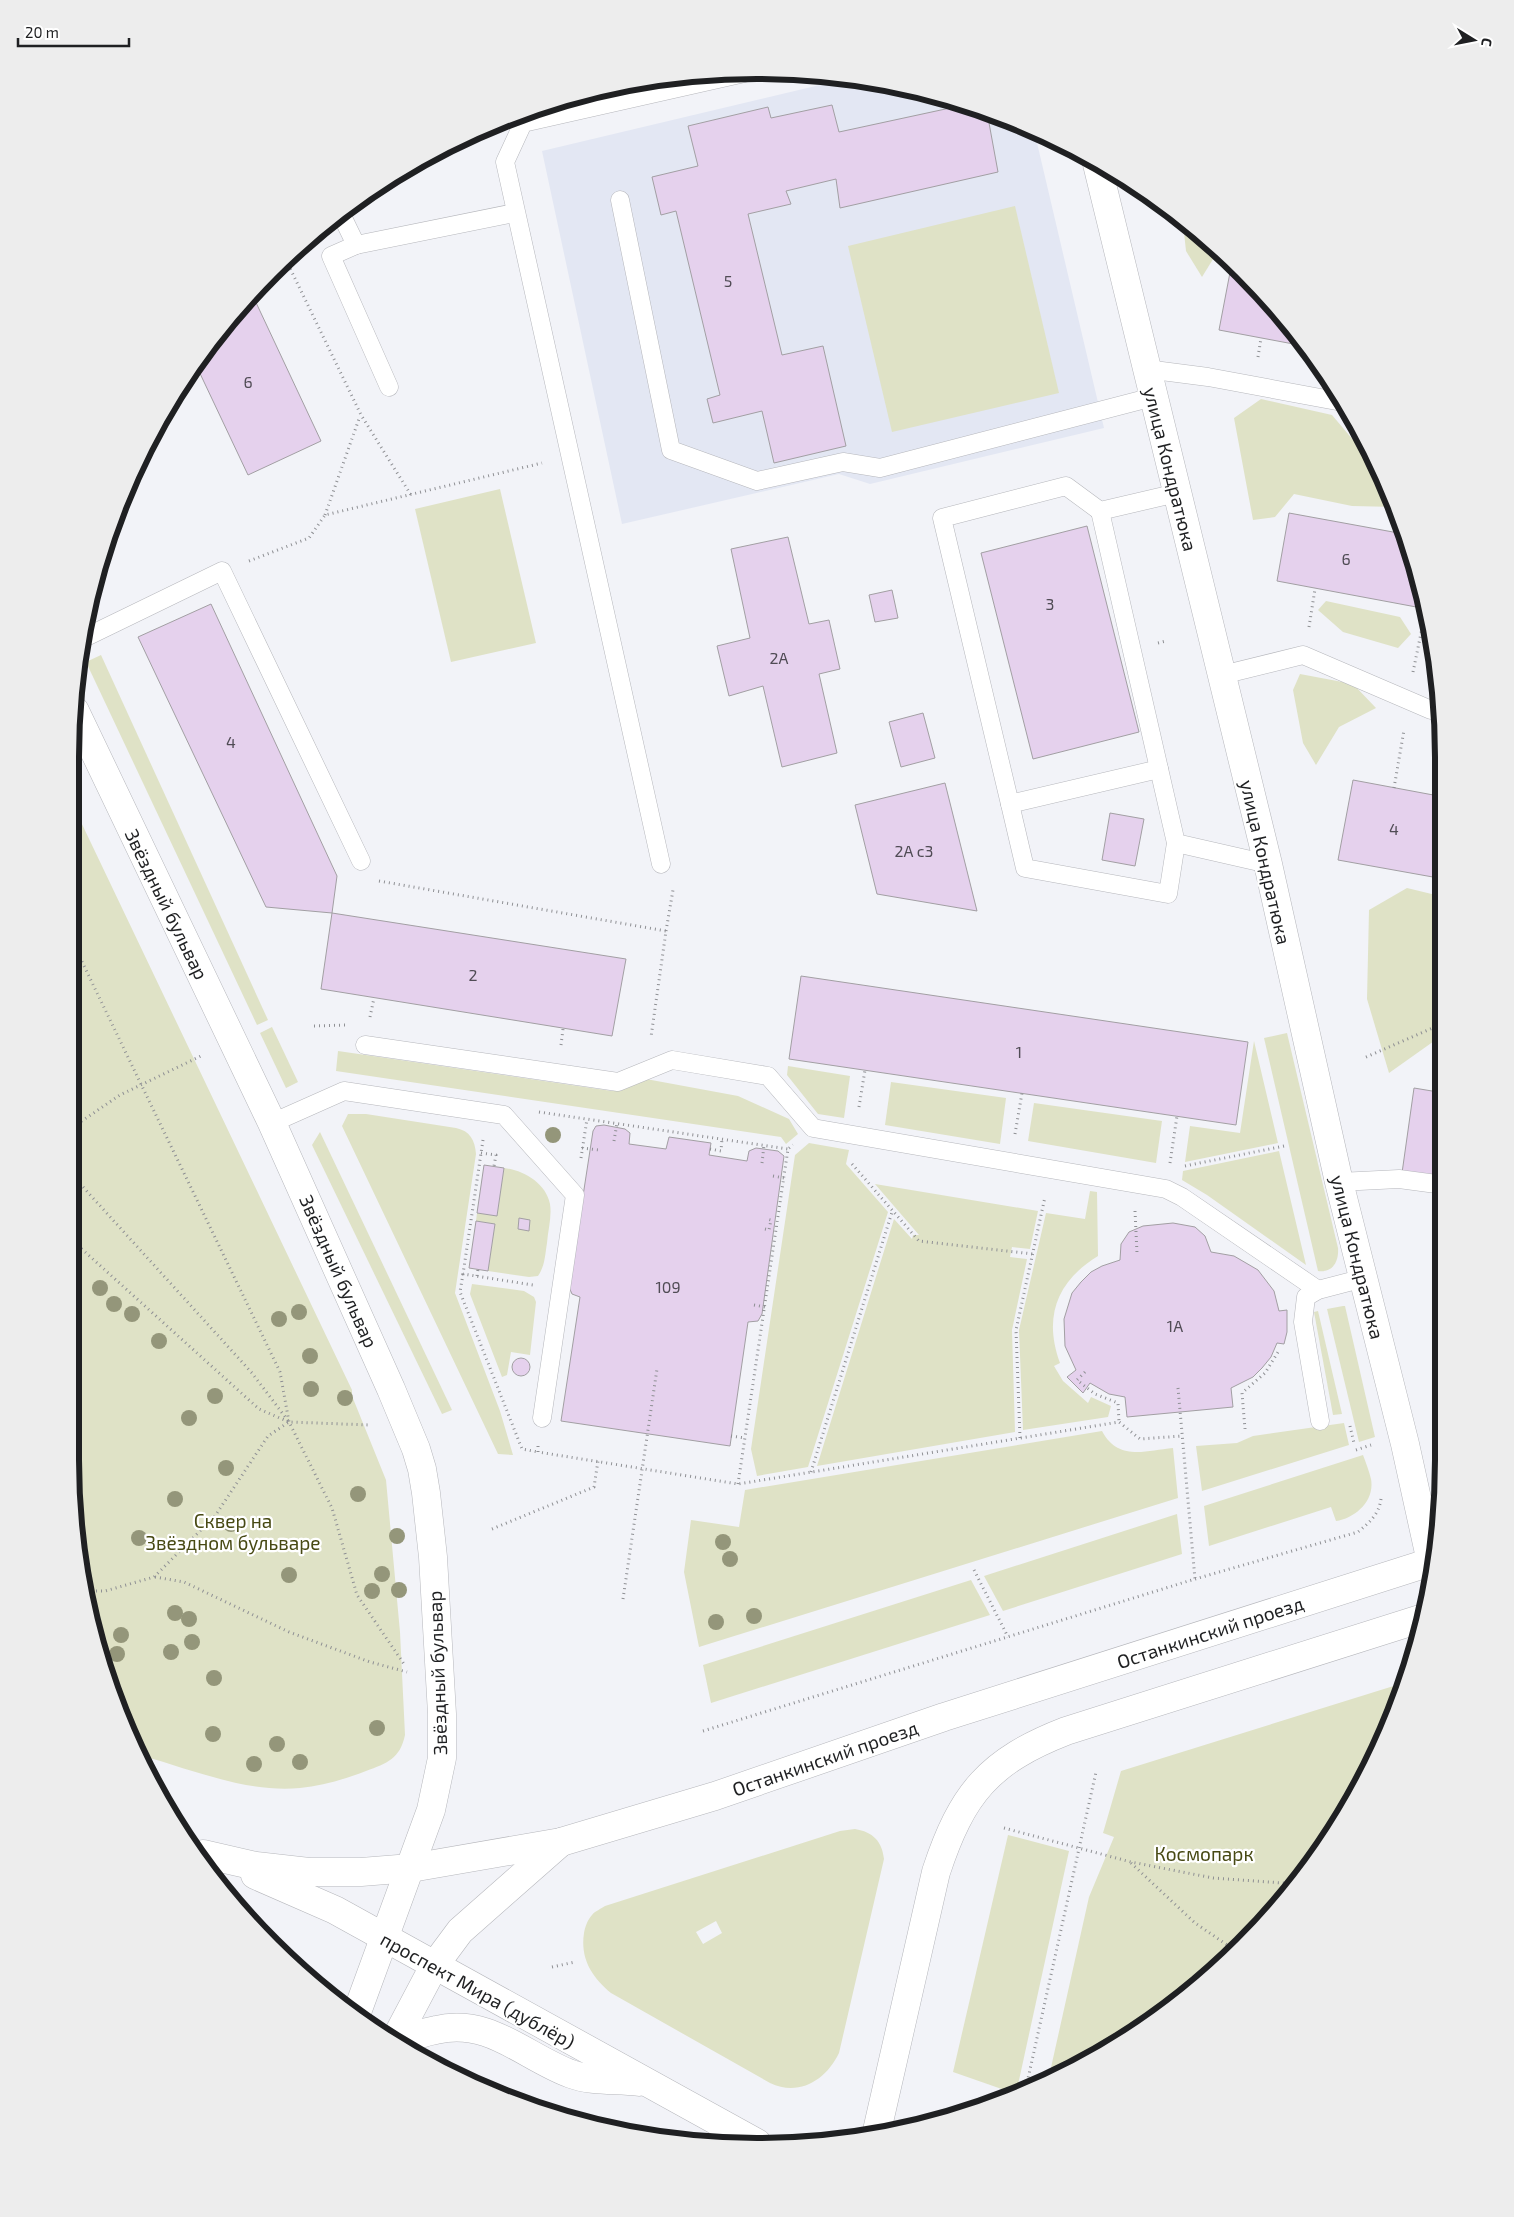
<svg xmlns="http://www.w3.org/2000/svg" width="1514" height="2217" font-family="'Exo 2',sans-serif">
<rect width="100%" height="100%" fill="#f2f3f8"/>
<polygon fill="#e3e7f3" points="845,79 891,83 1020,122 1034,130 1104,428 870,484 839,474 622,524 542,151"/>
<g fill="#dfe2c6" fill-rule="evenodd">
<polygon points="1015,206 1059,393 892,432 848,246"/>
<polygon points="1183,223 1218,251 1202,277 1186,251"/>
<path d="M 1261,399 L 1332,415 L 1365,454 C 1379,461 1391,492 1396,507 L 1352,506 L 1294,494 L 1275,517 L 1253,520 L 1234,418 Z"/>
<polygon points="500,489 536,643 451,662 415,509"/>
<polygon points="1326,601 1400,617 1411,634 1398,648 1343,632 1318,610"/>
<polygon points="101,655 268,1020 257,1025 86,662"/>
<polygon points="1300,674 1353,684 1376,708 1339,727 1316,765 1303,743 1293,690"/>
<path d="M 70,799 L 352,1390 L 352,1396 L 386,1480 L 400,1632 L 405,1735 C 400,1759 387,1763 366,1771 C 345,1779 322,1786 300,1788 C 247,1793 193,1770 143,1756 L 106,1681 L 76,1550 Z"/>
<polygon points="1407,888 1444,897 1444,1034 1389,1073 1367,999 1369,910"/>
<polygon points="272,1027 298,1082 286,1088 260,1033"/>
<path d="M 1287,1033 L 1338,1248 C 1339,1261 1333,1273 1318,1271 L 1264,1038 Z"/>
<polygon points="1254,1041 1278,1143 1185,1162 1190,1126 1240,1133"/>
<polygon points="338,1051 612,1091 646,1079 738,1096 789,1119 798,1134 786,1144 781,1137 336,1071"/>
<polygon points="788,1066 850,1076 844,1118 818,1114 787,1075"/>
<polygon points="891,1082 1006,1098 1000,1144 885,1125"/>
<polygon points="1034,1103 1162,1121 1156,1163 1028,1141"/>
<path d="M 348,1114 L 366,1114 L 456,1128 C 470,1131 475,1140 476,1154 L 455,1293 L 500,1411 L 513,1455 L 498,1454 L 342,1126 Z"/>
<polygon points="320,1132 452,1410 442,1414 312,1145"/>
<polygon points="809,1143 849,1150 846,1164 888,1212 808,1467 757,1476 751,1449 795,1155"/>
<polygon points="1279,1151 1306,1265 1207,1195 1182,1180 1183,1171"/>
<path d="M 504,1168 C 523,1170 546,1183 550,1204 C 552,1217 548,1230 547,1243 C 545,1255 545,1266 538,1276 L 529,1277 L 488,1271 L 495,1224 L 476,1221 L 477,1213 L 497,1216 Z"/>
<polygon points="875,1184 1038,1211 1030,1249 1012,1247 1010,1257 1027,1259 1012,1330 1015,1432 817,1466 894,1219 912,1239 913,1235 919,1235"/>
<path d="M 1090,1191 L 1097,1192 L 1098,1256 C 1057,1281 1043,1317 1060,1363 L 1054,1366 L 1063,1381 L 1088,1403 L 1091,1397 L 1111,1406 L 1108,1417 L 1023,1430 L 1019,1330 L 1046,1213 L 1085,1219 Z"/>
<polygon points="472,1284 524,1291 534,1297 536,1302 530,1355 511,1352 507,1375 502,1377 470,1294"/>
<polygon points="1343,1306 1345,1306 1375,1437 1359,1442 1327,1309"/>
<polygon points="1318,1311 1342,1414 1333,1415 1314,1312"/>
<polygon points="1344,1423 1349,1445 1202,1491 1196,1446 1237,1443 1253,1436"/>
<path d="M 1102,1431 C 1118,1461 1144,1451 1173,1448 L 1178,1498 L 699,1647 L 684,1572 L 691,1520 L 739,1527 L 745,1490 Z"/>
<path d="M 1363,1455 C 1366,1463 1369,1471 1371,1479 C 1375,1501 1355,1518 1336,1521 L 1331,1507 L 1209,1546 L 1204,1506 Z"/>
<polygon points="1177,1514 1182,1554 1003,1611 984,1576"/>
<polygon points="971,1580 990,1615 711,1703 703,1665"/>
<polygon points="1400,1684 1373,1764 1302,1878 1243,1946 1100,2055 1048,2081 1089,1897 1114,1837 1103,1833 1121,1771"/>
<path d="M 855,1829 C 873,1832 882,1841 884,1859 L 839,2053 C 826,2080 799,2097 770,2083 L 611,1993 C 592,1977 580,1959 584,1933 C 585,1927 588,1919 592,1915 C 595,1911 601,1909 605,1906 L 840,1831 ZM 716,1921 L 722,1933 L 703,1944 L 696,1932 Z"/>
<polygon points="1008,1835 1069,1851 1016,2094 953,2072"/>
</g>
<g fill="#e5d1ed" stroke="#a29fa3">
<polygon points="832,105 839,132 964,105 987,112 998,172 840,208 836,179 786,191 791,204 748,214 782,355 823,346 846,446 774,463 762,411 713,423 707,399 720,395 676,211 661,215 652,177 698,166 688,126 768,107 771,118"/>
<polygon points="1232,262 1243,271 1304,346 1219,330"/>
<polygon points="252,294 321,441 248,475 196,365 212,339"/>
<polygon points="1289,513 1404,534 1427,609 1277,581"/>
<polygon points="1087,526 1139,732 1033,759 981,553"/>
<polygon points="788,537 809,624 829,620 840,669 819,674 837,753 782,767 763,686 729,696 717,646 750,638 731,549"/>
<polygon points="892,590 898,618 875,622 869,595"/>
<polygon points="211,604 337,876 332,913 266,907 138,637"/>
<polygon points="923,713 935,758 901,767 889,722"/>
<polygon points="1353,780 1444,797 1444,879 1338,860"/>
<polygon points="945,783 977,911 877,894 855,805"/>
<polygon points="1110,813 1144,819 1135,866 1102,860"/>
<polygon points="332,913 626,959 612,1036 321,989"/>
<polygon points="801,976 1248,1042 1236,1125 789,1059"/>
<polygon points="1414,1088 1444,1093 1444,1178 1402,1173"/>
<polygon points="604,1125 625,1129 630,1133 629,1144 666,1149 669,1137 711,1143 709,1155 747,1161 749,1151 756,1148 778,1151 784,1156 762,1314 758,1321 748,1322 730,1446 561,1421 580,1297 572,1294 569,1287 593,1131 596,1126"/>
<polygon points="484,1165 504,1168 497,1216 477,1213"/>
<polygon points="519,1218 530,1220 529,1231 518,1229"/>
<polygon points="476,1221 495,1224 488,1271 469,1268"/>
<polygon points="1173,1223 1195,1227 1205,1236 1211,1252 1234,1256 1258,1270 1274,1291 1279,1311 1287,1310 1287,1332 1284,1344 1277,1343 1271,1357 1262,1368 1253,1377 1231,1388 1233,1407 1127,1417 1125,1397 1109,1394 1090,1383 1083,1393 1067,1377 1076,1370 1065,1346 1064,1319 1072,1293 1081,1282 1091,1272 1102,1266 1120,1260 1121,1244 1129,1232 1143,1226"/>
<circle cx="521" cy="1367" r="9"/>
</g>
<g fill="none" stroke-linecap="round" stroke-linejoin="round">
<g stroke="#b6b7bc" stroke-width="19">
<g id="lane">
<polyline points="620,200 671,450 757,481 843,462 880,468 1153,397"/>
<polyline points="341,214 356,245 514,213"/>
<polyline points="356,245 331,256 389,387"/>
<polyline points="1146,369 1208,377 1342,402"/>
<polyline points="1100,511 1176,843 1268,864"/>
<polyline points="82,639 222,571 361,861"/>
<polyline points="1222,675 1303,655 1431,710 1439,710"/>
<polyline points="1159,769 1010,804 942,518 1066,486 1100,511 1177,493"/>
<polyline points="1010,804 1025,868 1168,894 1176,843"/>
<polyline points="661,864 505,162 523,123 758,70"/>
<polyline points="365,1045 618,1082 672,1060 768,1076 813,1128 1166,1189 1182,1197 1318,1290"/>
<polyline points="272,1123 344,1091 504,1115 575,1195 542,1418"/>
<polyline points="1339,1182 1399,1179 1444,1185"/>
<polyline points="1320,1421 1303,1322 1306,1297 1318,1290 1364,1278"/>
</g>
</g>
<g stroke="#b6b7bc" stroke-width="29">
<polyline id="street" points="1097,164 1268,864 1339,1182 1405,1444 1431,1562"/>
</g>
<g stroke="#b6b7bc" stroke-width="29">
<g id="secondary">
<polyline points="75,711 272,1123 391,1389 416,1449 422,1469 426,1493 433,1557 442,1714 442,1758 431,1810 356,2015"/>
<polyline points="203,1854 256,1866 309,1872 361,1872 411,1868 561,1842 715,1796 944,1717 1434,1561"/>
<polyline points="255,1875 335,1910 757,2143"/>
<polyline points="396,2038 434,1966 460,1931 561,1842"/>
<path d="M 404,2043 C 413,2036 424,2032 436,2030 C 489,2017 525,2057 571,2074 C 592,2082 617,2079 639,2082"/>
<path d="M 876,2135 L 936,1872 C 962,1793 989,1761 1066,1731 L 1423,1618"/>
</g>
</g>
<g stroke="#8f9094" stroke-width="3" stroke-dasharray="1 4" stroke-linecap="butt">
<polyline points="286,260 361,415 411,495"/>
<polyline points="1258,357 1261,338"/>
<polyline points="325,515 360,416"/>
<polyline points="249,561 309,538 325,515 542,463"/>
<polyline points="1309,627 1315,589"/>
<polyline points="1158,643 1166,641"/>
<polyline points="1413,672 1426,609"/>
<polyline points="1394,788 1404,730"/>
<polyline points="379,881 666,931 651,1037"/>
<polyline points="666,931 673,890"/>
<polyline points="71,939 280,1372 289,1422"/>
<polyline points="370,1017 374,998"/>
<polyline points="314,1026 346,1025"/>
<polyline points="561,1045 563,1029"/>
<polyline points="1366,1057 1444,1023"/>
<polyline points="859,1107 865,1070"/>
<polyline points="539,1112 788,1149"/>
<polyline points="73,1127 120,1095 203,1055"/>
<polyline points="1015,1134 1022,1093"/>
<polyline points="483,1140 463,1274 533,1285"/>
<polyline points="614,1141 617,1123"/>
<polyline points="582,1148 599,1150"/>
<polyline points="710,1149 721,1151 722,1139"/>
<polyline points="481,1153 496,1155 494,1166"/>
<polyline points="581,1158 587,1119"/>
<polyline points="762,1163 764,1145"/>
<polyline points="1170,1163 1177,1116"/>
<polyline points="852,1164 919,1241 1033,1254"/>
<polyline points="1185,1166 1284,1146"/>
<polyline points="73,1176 252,1373 289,1422"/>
<polyline points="773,1176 784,1178"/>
<polyline points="1135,1211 1137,1253"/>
<polyline points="765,1229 769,1230 771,1220 767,1219"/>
<polyline points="74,1242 259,1409 289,1422 332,1508 357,1595 404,1664"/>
<polyline points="463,1274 460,1292 522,1449 538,1452"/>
<polyline points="477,1276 478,1269"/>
<polyline points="754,1305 765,1307"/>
<polyline points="1085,1372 1077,1380 1095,1394 1118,1403 1119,1422"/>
<polyline points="1178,1388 1195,1579"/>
<polyline points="1439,1399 1444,1394"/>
<polyline points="1350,1426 1354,1443"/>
<polyline points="1245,1429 1242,1393 1265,1373 1278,1352"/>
<polyline points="731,1436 745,1438"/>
<polyline points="1020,1438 1016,1330 1045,1197"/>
<polyline points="538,1446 538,1452 738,1484 1119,1422 1140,1439 1182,1436"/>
<polyline points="1356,1450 1371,1445"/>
<polyline points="811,1472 892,1212"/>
<polyline points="738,1484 788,1149 793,1145"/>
<polyline points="492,1529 594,1487 598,1461"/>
<polyline points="974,1570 1008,1637"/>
<polyline points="155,1577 184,1582 289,1632 370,1662 407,1672"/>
<polyline points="86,1591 105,1591 154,1577 215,1516 268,1436 289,1422 370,1425"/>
<polyline points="623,1599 657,1369"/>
<path d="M 703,1731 L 1195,1579 L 1358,1532 C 1370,1522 1379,1514 1381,1499"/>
<polyline points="1004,1828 1131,1862 1213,1878 1297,1884"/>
<polyline points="1131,1863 1195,1923 1236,1951"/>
<polyline points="552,1967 575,1962"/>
<polyline points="447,2064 486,2084"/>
<polyline points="1025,2092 1096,1772"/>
</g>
<use href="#lane" stroke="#fff" stroke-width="18"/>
<use href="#street" stroke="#fff" stroke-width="28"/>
<use href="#secondary" stroke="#fff" stroke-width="28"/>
</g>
<g fill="#94967a">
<circle cx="553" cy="1135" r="8"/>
<circle cx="100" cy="1288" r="8"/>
<circle cx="114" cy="1304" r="8"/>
<circle cx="299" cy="1312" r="8"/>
<circle cx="132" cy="1314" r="8"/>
<circle cx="279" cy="1319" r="8"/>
<circle cx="159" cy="1341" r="8"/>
<circle cx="310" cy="1356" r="8"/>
<circle cx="311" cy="1389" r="8"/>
<circle cx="215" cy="1396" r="8"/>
<circle cx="345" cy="1398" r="8"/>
<circle cx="189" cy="1418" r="8"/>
<circle cx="226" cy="1468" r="8"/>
<circle cx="358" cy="1494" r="8"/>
<circle cx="175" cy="1499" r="8"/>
<circle cx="231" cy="1524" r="8"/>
<circle cx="397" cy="1536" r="8"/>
<circle cx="139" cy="1538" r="8"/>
<circle cx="723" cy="1542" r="8"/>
<circle cx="730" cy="1559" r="8"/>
<circle cx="382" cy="1574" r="8"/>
<circle cx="289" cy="1575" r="8"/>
<circle cx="399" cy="1590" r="8"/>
<circle cx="372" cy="1591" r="8"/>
<circle cx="175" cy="1613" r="8"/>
<circle cx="754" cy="1616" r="8"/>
<circle cx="189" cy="1619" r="8"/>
<circle cx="716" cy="1622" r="8"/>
<circle cx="121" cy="1635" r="8"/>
<circle cx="192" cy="1642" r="8"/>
<circle cx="171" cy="1652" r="8"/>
<circle cx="117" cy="1654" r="8"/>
<circle cx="214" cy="1678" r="8"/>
<circle cx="377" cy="1728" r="8"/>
<circle cx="213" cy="1734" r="8"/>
<circle cx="277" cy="1744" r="8"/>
<circle cx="300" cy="1762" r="8"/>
<circle cx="254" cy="1764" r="8"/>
</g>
<g text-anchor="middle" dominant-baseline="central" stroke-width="4.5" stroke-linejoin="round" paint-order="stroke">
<g font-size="16" fill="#504c55">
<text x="728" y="280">5</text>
<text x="248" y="381">6</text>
<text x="1346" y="558">6</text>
<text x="1050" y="603">3</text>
<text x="779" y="657">2А</text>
<text x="231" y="741">4</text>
<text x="1394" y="828">4</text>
<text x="914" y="850">2A c3</text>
<text x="473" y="974">2</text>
<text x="1019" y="1051">1</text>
<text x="668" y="1286">109</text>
<text x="1175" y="1325">1А</text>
</g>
<g font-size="19" fill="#1f2022" stroke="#fff">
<text transform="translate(1171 469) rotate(76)">улица Кондратюка</text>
<text transform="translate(1266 862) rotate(77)">улица Кондратюка</text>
<text transform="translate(167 904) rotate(64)">Звёздный бульвар</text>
<text transform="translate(1358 1257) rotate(76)">улица Кондратюка</text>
<text transform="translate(339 1271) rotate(66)">Звёздный бульвар</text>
<text transform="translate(1210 1632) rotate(-18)">Останкинский проезд</text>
<text transform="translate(437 1673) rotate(-92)">Звёздный бульвар</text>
<text transform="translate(825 1758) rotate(-19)">Останкинский проезд</text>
<text transform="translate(478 1990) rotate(29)">проспект Мира (дублёр)</text>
</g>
<g font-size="19" fill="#474913" stroke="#fff">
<text x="233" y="1520">Сквер на<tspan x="233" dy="22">Звёздном бульваре</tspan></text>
<text x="1204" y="1853">Космопарк</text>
</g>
</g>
<path d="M0 0H1514V2217H0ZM757 79H757A678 678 0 0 1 1435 757V1460A678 678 0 0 1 757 2138H757A678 678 0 0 1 79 1460V757A678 678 0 0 1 757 79Z" fill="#ededed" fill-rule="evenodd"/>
<path fill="none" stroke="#1f2022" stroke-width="6" d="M757 79H757A678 678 0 0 1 1435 757V1460A678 678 0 0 1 757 2138H757A678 678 0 0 1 79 1460V757A678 678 0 0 1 757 79Z"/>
<g transform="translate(1474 40) rotate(100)" stroke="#ffffff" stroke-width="4" paint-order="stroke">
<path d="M0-4L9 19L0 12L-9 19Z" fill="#1f2022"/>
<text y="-8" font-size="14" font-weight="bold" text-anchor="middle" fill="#1f2022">С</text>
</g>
<path d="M18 38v8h111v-8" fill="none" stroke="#1f2022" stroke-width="2.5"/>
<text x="25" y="38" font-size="15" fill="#1f2022" stroke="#ffffff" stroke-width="4" paint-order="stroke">20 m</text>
</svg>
